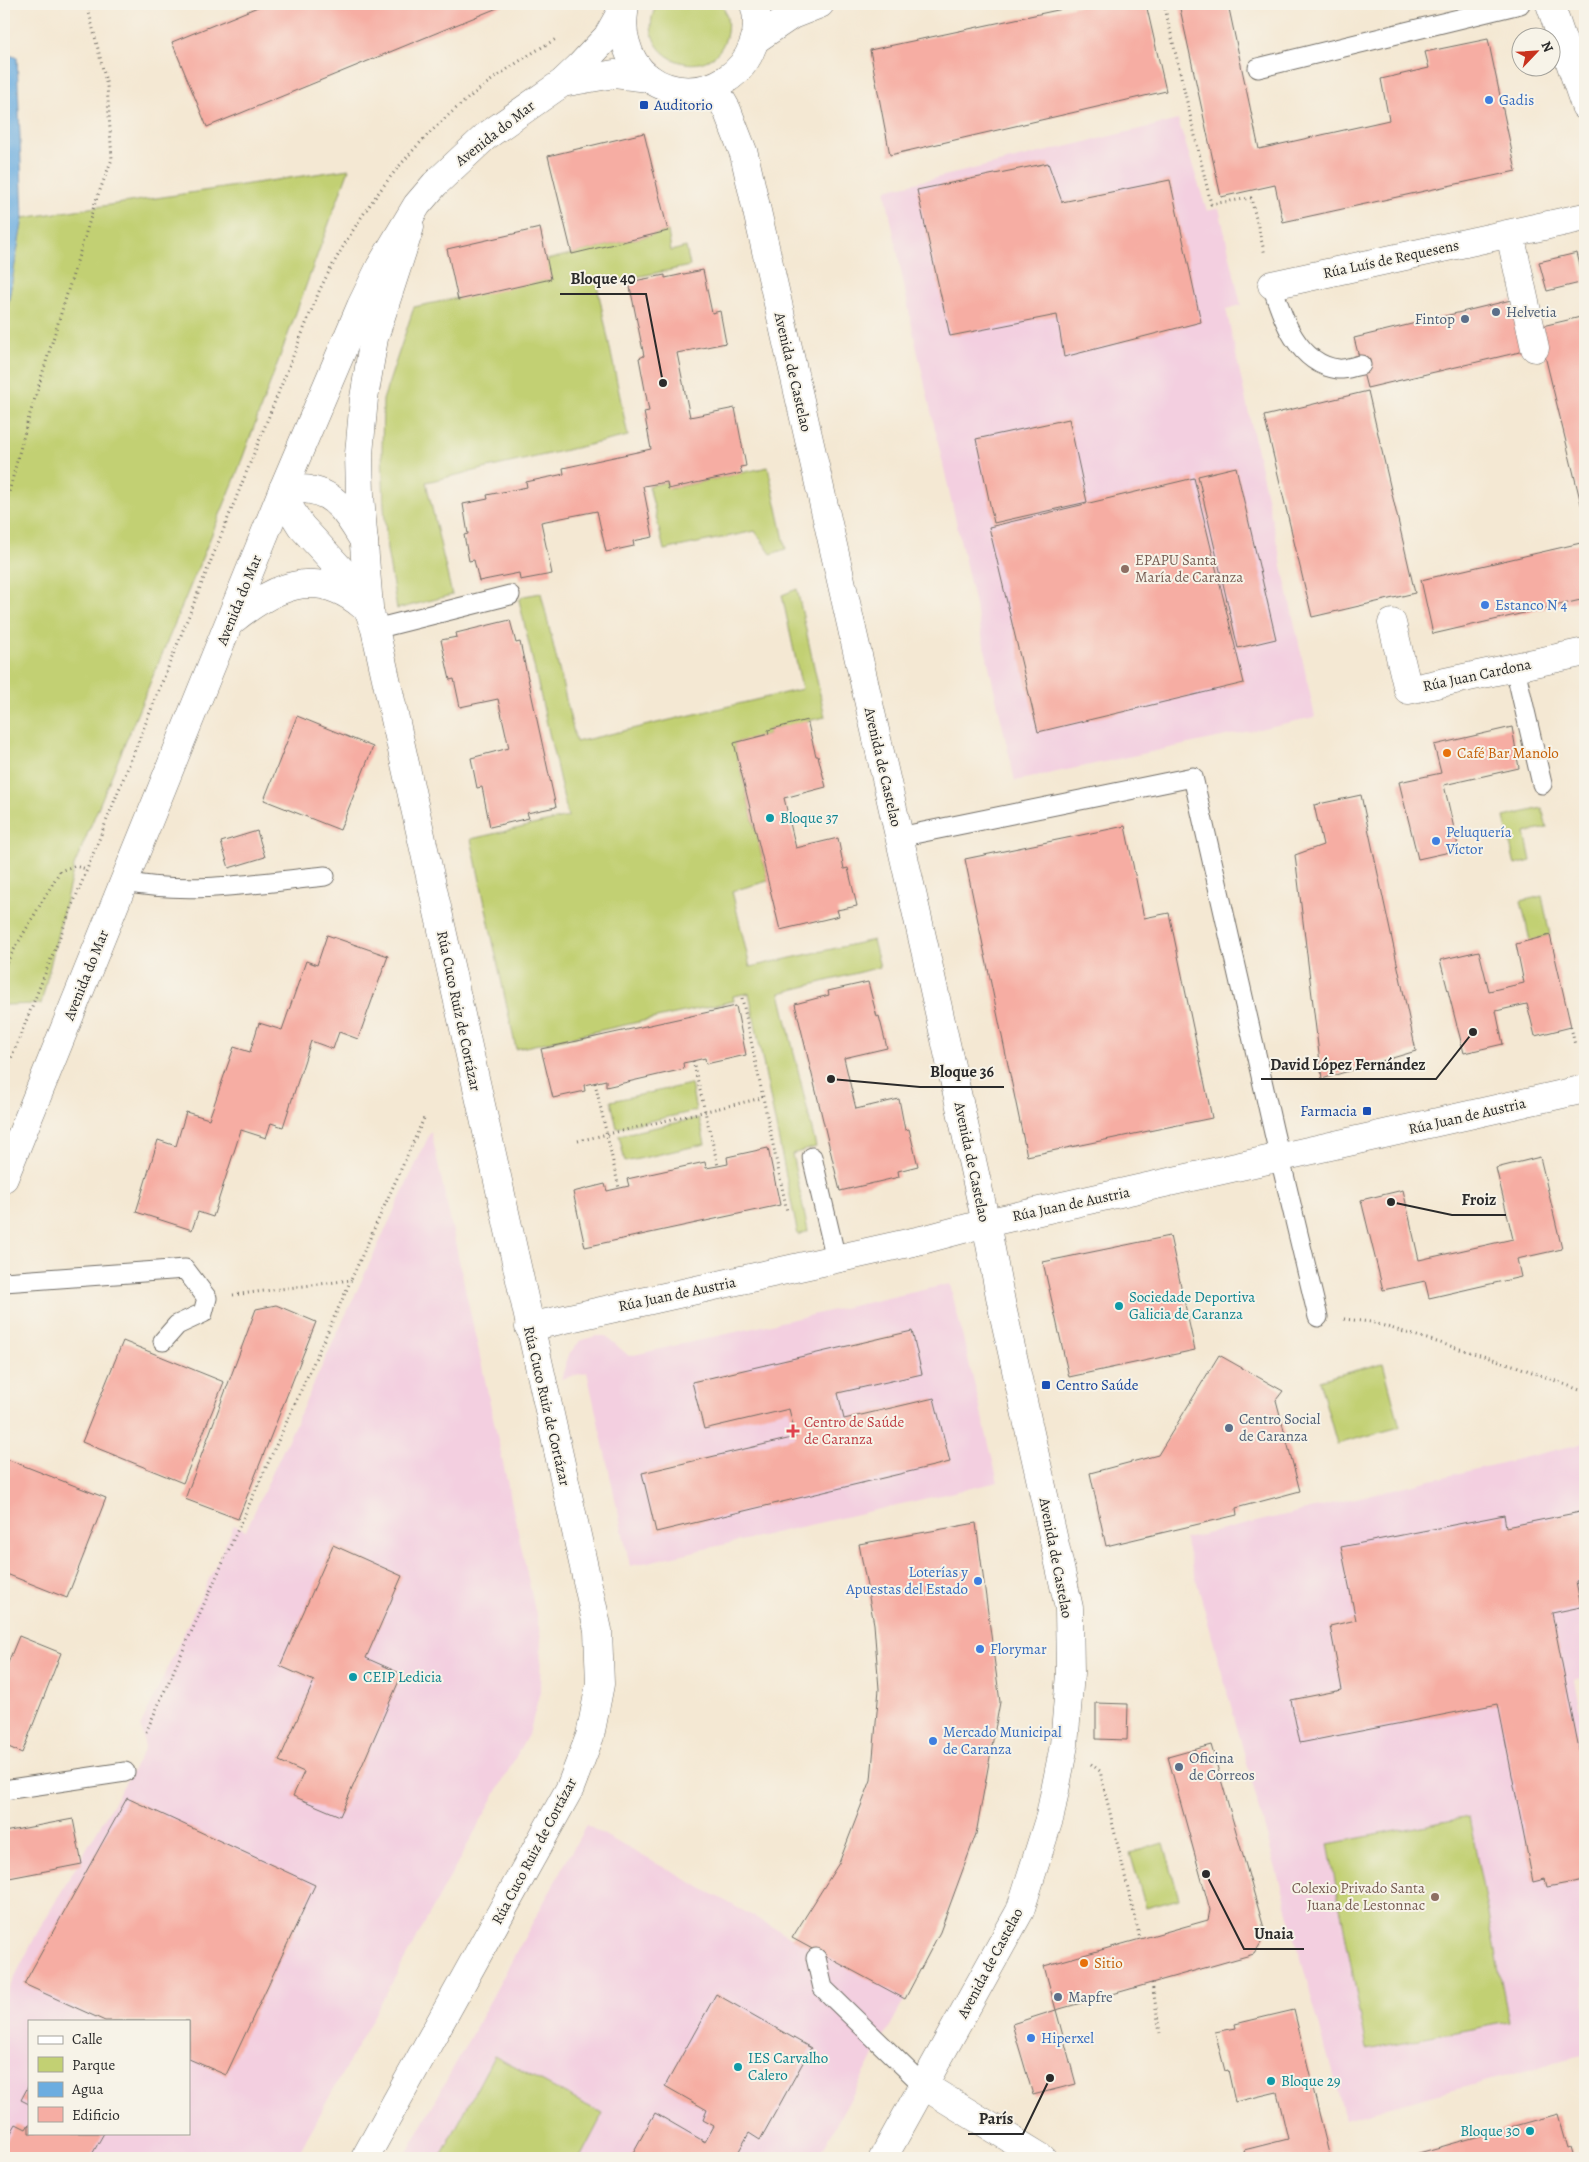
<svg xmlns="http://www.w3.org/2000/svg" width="1589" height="2162" font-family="Alegreya,serif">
<rect width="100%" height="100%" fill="#f7f3e8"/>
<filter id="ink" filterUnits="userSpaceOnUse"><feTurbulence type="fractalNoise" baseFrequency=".02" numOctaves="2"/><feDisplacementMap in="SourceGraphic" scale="10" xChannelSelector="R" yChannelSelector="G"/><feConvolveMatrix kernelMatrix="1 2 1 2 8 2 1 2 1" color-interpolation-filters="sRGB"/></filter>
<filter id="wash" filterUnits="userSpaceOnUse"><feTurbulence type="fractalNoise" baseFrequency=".0096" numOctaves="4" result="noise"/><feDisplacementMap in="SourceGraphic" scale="20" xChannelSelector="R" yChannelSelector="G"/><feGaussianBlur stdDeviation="1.12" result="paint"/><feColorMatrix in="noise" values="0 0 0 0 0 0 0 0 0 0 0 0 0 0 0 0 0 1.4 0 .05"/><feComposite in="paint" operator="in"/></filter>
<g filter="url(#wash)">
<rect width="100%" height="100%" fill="#f4e8d3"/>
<g fill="#f3cfe0" fill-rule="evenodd">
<polygon points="1178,120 1207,211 1219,208 1241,305 1226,309 1315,717 1015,781 915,341 885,190"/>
<path d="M 431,1131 L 541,1638 L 540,1691 L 530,1731 L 296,2158 L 4,2158 L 4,1998 L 37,1933 L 145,1749 L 141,1725 L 234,1525 L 246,1530 ZM 29,2021 L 189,2021 L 189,2133 L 29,2133 Z"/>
<polygon points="950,1284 998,1482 630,1566 587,1372 561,1379 569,1354 580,1341 596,1336 606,1336 629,1356"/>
<polygon points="1585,1443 1585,1676 1574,1680 1585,1739 1585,2055 1345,2119 1185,1539"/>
<polygon points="586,1825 905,1999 818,2158 404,2158"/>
</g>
<g fill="#c2d073" stroke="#767e4f">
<path d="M 657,4 L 721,4 C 728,14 729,26 726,37 C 711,89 629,58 657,4 Z"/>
<polygon points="349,169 234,481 74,866 41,1004 4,1005 4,327 23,218"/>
<polygon points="668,231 671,251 686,247 690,266 597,285 628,436 426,482 452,595 397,609 387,550 384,505 382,452 383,400 414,307 550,279 546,260"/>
<polygon points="768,467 786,549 771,554 755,531 664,550 649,486 667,482 669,489"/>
<polygon points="797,589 825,717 768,730 769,734 734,743 768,881 732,891 750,967 873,940 880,967 780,993 816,1147 792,1154 808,1231 798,1235 749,993 733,996 734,1001 516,1049 471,839 568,817 519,600 524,596 541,593 576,742 802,689 782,595"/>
<polygon points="1542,808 1547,828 1525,833 1531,861 1515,865 1504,817"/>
<polygon points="1542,896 1550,935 1530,941 1521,901"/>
<polygon points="691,1084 696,1111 617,1128 611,1101"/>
<polygon points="699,1118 705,1144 625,1162 619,1135"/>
<polygon points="1383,1363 1400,1427 1337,1444 1319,1380"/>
<polygon points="1469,1817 1509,2022 1367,2049 1328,1844"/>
<polygon points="1164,1843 1179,1899 1146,1908 1130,1853"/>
<polygon points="494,2056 603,2114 580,2158 440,2158"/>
</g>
<polygon fill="#6cade0" stroke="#4c6c86" points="4,54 17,57 23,218 4,327"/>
<g id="blocks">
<g fill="#f6ada3">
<polygon points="265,4 507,4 207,127 172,42"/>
<polygon points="1086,4 1146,4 1166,91 890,155 870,50"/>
<polygon points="1179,4 1228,4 1259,149 1389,120 1381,79 1429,68 1425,52 1488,39 1516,171 1283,222 1275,185 1221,197"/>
<polygon points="644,133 668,231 572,254 548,156"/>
<polygon points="1048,163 1062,202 1170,180 1201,322 1064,357 1057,315 950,336 917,190"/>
<polygon points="540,228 551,279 458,300 447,249"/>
<polygon points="1577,253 1584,282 1547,291 1539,262"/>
<polygon points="703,270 712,313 720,311 726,343 677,353 690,417 735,408 746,466 740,467 742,473 668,489 667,482 643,486 653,537 633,541 634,546 606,552 597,511 541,522 552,574 520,580 519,573 479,581 474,560 469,561 464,535 468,534 463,504 488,499 487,495 527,487 526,482 564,474 563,468 651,449 644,412 649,411 639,358 644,356 629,282 665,275 665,278"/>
<polygon points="1511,300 1524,351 1367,388 1354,338"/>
<polygon points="1585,316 1585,520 1538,327"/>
<polygon points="1368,391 1415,593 1312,617 1264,416"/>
<polygon points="1069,419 1087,502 994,523 976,439"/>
<polygon points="1236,467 1276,639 1238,648 1198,476"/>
<polygon points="1194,478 1244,683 1038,732 989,527"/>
<polygon points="1585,542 1585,599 1433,634 1421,580"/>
<polygon points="510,620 516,643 520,642 556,807 527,813 529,818 490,827 482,787 477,788 471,758 509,748 498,699 460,707 454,679 450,680 441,640 457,637 456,633"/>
<polygon points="297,716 373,747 340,830 264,800"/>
<polygon points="807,720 816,756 818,756 826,787 784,798 796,848 838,838 844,869 848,868 857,906 837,910 839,916 780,930 734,743 769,734 768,730"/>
<polygon points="1512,727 1519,768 1444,785 1459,850 1418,859 1399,782 1441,773 1434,745"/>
<polygon points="1361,795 1416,1051 1322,1079 1295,855 1323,845 1314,805"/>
<polygon points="1125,826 1144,918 1169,913 1212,1118 1027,1156 965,859"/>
<polygon points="257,831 265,857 229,868 221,842"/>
<polygon points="327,935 388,956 358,1039 339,1032 333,1049 311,1041 283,1127 271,1123 266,1138 241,1130 213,1217 198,1212 192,1230 136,1212 158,1140 176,1146 186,1112 209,1119 234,1047 250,1052 259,1023 282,1030 306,961 317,965"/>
<polygon points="1550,935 1571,1027 1535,1036 1527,1004 1496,1011 1503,1044 1464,1053 1440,960 1479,951 1489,991 1524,983 1516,944"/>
<polygon points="868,982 877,1017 879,1016 887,1048 844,1058 856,1109 899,1099 905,1130 909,1129 918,1166 898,1171 899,1177 840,1191 795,1004 829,995 828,991"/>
<polygon points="736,1006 746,1055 706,1064 705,1058 693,1061 683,1063 684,1069 606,1087 606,1080 584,1085 585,1091 553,1098 541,1049"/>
<polygon points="768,1148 780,1205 585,1247 573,1192 605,1184 607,1191 629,1186 627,1179 705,1162 706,1168 718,1166 728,1164 727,1157"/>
<polygon points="1540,1157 1562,1249 1517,1259 1521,1277 1429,1298 1425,1281 1383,1290 1361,1200 1403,1190 1419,1260 1513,1239 1496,1168"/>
<polygon points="1170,1236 1195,1350 1069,1377 1043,1262"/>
<polygon points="276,1305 316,1322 238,1519 185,1499 256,1309"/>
<polygon points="912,1331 922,1374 838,1393 844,1419 934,1398 950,1462 656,1532 642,1473 796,1437 789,1409 704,1429 692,1382"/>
<polygon points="123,1341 224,1382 183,1483 82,1442"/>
<polygon points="1219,1355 1283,1391 1276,1400 1300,1491 1236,1508 1237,1515 1106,1546 1090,1473 1158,1455"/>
<polygon points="4,1458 106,1498 67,1598 4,1573"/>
<polygon points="1585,1511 1585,1579 1576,1581 1581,1607 1552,1613 1585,1779 1585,1880 1547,1887 1545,1879 1533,1882 1498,1704 1300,1743 1291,1700 1342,1690 1330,1626 1356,1620 1341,1547 1504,1515 1506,1527"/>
<polygon points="976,1523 1000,1702 976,1834 940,1932 905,1999 792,1938 839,1863 871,1780 879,1689 874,1624 859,1544"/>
<polygon points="333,1545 402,1576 366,1658 402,1674 340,1816 293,1796 304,1772 279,1761 314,1681 280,1666"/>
<polygon points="19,1636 61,1653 22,1753 4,1745 4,1669 5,1670"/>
<polygon points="1096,1703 1128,1704 1127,1740 1096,1739"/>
<polygon points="1211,1745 1266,1935 1254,1954 1056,2010 1044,1966 1208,1920 1210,1910 1168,1757"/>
<polygon points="127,1798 315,1885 226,2075 189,2059 189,2021 105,2021 24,1984"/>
<polygon points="73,1819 82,1864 4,1879 4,1832"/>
<polygon points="716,1994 811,2048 760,2140 749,2133 735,2158 630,2158 655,2113 705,2142 714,2126 703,2120 707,2110 665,2086"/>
<polygon points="1056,2010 1076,2084 1033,2095 1012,2024"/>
<polygon points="1294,2010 1330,2158 1246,2158 1244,2150 1288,2139 1277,2092 1235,2102 1228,2070 1225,2071 1215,2032 1236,2028 1235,2024"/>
<polygon points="29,2085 29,2104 21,2100"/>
<polygon points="1558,2114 1568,2149 1571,2148 1574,2158 1401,2158"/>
<polygon points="16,2124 26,2129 29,2124 29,2133 104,2133 90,2158 4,2158 4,2145"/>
</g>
</g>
</g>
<g filter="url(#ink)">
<use href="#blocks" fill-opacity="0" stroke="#716d66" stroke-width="1"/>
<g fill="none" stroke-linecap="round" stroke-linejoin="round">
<g stroke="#716d66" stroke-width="21">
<g id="service">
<polyline points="1258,68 1520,4"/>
<path d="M 1272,285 C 1282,318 1298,364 1338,369 C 1345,370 1354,366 1361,365"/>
<polyline points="375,629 510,595"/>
<polyline points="1515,668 1542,784"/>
<polyline points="899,837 1193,777 1274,1133 1318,1317"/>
<path d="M 124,882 C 191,895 258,883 325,876"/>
<polyline points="812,1157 836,1259"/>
<polyline points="4,1282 185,1269 207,1298 203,1313 177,1325 163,1341"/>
<polyline points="4,1790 125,1772"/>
<polyline points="816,1958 823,1988 923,2085"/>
</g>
</g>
<g stroke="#716d66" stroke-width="29">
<g id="minor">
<polyline points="1550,4 1585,106"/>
<polyline points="714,87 727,110 744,154 930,972 986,1223 1002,1307 1069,1608 1070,1674 1064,1745 1050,1816 1020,1911 883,2158"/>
<polyline points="1510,234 1535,348"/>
<polyline points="1272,285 1585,217"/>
<path d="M 364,541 C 351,520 338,494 310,490 C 301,488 291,489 283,489 L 289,507 L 301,526 L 354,584 L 369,611 L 375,629 L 598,1630 L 600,1684 L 590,1736 L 570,1788 L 365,2158"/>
<polyline points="369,607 360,495 359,454 364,398 374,338 410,227"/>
<path d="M 230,622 C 272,588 315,565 362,605"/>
<polyline points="1392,623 1408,690 1585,652"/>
<polyline points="529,1327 926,1239 986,1223 1585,1089"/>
<polyline points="923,2085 1042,2158"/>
</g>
</g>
<g stroke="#716d66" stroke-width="29">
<g id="tertiary">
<path d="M 625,5 C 623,19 622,30 626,43 C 641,105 731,107 753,45 C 758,32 758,17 754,4"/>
<polyline points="755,40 792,15 820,4"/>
<polyline points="562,83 614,74 649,78"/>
<polyline points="4,1178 283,489 361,306 380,267 417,205 435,184 485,137 562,83 580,66 607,37 625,5"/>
</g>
</g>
<g stroke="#716d66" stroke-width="3" stroke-dasharray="1 4" stroke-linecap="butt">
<polyline points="1164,4 1211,204 1251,198 1265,255"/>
<polyline points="4,511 26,427 95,203 112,159 107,86 87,4"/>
<polyline points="4,967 60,871 74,866 87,869"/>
<polyline points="742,998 787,1211"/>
<polyline points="1571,1027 1575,1045"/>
<polyline points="693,1061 718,1166"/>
<path d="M 4,1076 L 320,289 C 378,175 445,102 556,39"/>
<polyline points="595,1083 619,1188"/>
<polyline points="578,1141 762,1098"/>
<polyline points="233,1295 351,1280 425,1116"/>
<polyline points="1344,1319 1371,1322 1516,1366 1585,1392"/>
<polyline points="146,1732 351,1280"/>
<polyline points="1091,1764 1100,1771 1140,1939"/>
<polyline points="1152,1983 1160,2033"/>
</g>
<use href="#service" stroke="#fff" stroke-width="19"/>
<use href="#minor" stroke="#fff" stroke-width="28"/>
<use href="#tertiary" stroke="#fff" stroke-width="28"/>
</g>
</g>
<g fill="#3f7fe0" stroke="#f7f3e8" stroke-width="2">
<circle cx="1489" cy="100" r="5"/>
<circle cx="1485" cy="605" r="5"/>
<circle cx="1436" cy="841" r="5"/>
<circle cx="978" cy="1581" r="5"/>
<circle cx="980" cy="1649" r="5"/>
<circle cx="933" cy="1741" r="5"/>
<circle cx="1031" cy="2038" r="5"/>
</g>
<g fill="#1a4fb4" stroke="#f7f3e8" stroke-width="2">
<rect x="639" y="100" width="10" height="10" rx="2.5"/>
<rect x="1362" y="1106" width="10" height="10" rx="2.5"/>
<rect x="1041" y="1380" width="10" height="10" rx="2.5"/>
</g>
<g fill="#5c6f8a" stroke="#f7f3e8" stroke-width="2">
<circle cx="1496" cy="312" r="5"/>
<circle cx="1465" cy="319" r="5"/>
<circle cx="1229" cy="1428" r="5"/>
<circle cx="1179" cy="1767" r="5"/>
<circle cx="1058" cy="1997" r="5"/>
</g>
<g fill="#8d6e63" stroke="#f7f3e8" stroke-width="2">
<circle cx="1125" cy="569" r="5"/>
<circle cx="1435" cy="1897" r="5"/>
</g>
<g fill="#e8710a" stroke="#f7f3e8" stroke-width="2">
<circle cx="1447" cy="753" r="5"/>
<circle cx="1084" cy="1963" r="5"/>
</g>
<g fill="#0f9aa8" stroke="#f7f3e8" stroke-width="2">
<circle cx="770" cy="818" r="5"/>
<circle cx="1119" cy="1306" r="5"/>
<circle cx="353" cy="1677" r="5"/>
<circle cx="738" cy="2067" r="5"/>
<circle cx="1271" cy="2081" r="5"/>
<circle cx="1530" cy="2131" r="5"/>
</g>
<path fill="#e0444e" stroke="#f7f3e8" stroke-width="2" d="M790.5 1423.5h5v5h5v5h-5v5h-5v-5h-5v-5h5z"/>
<g text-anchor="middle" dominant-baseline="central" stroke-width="4" stroke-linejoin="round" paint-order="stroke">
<g font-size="15" fill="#366cbe" stroke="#f7f3e8" text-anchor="start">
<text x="1499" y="100">Gadis</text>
<text x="1495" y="605">Estanco N 4</text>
<text x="1446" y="832">Peluquería<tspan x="1446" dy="17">Víctor</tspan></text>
<text x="968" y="1572" text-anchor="end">Loterías y<tspan x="968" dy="17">Apuestas del Estado</tspan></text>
<text x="990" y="1649">Florymar</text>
<text x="943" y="1732">Mercado Municipal<tspan x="943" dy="17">de Caranza</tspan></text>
<text x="1041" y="2038">Hiperxel</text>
</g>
<g font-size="15" fill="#164399" stroke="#f7f3e8" text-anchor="start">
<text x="654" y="105">Auditorio</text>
<text x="1357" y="1111" text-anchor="end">Farmacia</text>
<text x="1056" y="1385">Centro Saúde</text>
</g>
<g font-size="15" fill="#2b2b2b" stroke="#f7f3e8">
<text transform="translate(495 133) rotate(-38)">Avenida do Mar</text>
<text transform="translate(1391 259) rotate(-12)">Rúa Luís de Requesens</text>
<text transform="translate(793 372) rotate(77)">Avenida de Castelao</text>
<text transform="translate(239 600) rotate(-68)">Avenida do Mar</text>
<text transform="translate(1477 675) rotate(-12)">Rúa Juan Cardona</text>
<text transform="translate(883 767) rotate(77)">Avenida de Castelao</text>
<text transform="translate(86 975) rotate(-68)">Avenida do Mar</text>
<text transform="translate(459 1011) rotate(78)">Rúa Cuco Ruiz de Cortázar</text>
<text transform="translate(1467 1116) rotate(-13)">Rúa Juan de Austria</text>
<text transform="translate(972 1162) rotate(78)">Avenida de Castelao</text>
<text transform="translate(1071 1204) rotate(-12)">Rúa Juan de Austria</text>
<text transform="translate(677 1294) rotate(-12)">Rúa Juan de Austria</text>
<text transform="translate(547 1406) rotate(77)">Rúa Cuco Ruiz de Cortázar</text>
<text transform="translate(1056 1558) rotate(79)">Avenida de Castelao</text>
<text transform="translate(534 1851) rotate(-62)">Rúa Cuco Ruiz de Cortázar</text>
<text transform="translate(990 1963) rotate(-62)">Avenida de Castelao</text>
</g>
<g font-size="15" fill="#4e5e75" stroke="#f7f3e8" text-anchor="start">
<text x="1506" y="312">Helvetia</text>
<text x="1455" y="319" text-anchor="end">Fintop</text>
<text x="1239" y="1419">Centro Social<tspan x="1239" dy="17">de Caranza</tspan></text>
<text x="1189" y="1758">Oficina<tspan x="1189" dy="17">de Correos</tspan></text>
<text x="1068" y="1997">Mapfre</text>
</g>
<g font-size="15" fill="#785e54" stroke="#f7f3e8" text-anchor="start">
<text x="1135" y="560">EPAPU Santa<tspan x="1135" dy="17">María de Caranza</tspan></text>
<text x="1425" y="1888" text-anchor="end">Colexio Privado Santa<tspan x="1425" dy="17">Juana de Lestonnac</tspan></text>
</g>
<g font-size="15" fill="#c56008" stroke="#f7f3e8" text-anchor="start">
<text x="1457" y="753">Café Bar Manolo</text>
<text x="1094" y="1963">Sitio</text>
</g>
<g font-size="15" fill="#0d838f" stroke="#f7f3e8" text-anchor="start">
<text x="780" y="818">Bloque 37</text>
<text x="1129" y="1297">Sociedade Deportiva<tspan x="1129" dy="17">Galicia de Caranza</tspan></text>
<text x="363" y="1677">CEIP Ledicia</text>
<text x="748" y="2058">IES Carvalho<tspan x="748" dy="17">Calero</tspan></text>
<text x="1281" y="2081">Bloque 29</text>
<text x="1520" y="2131" text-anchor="end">Bloque 30</text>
</g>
<g font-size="15" fill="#be3a42" stroke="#f7f3e8" text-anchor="start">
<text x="804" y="1422">Centro de Saúde<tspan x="804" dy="17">de Caranza</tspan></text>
</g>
</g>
<path fill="none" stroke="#2b2b2b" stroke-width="2" d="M663 383L646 294H560M1473 1032L1436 1079H1261M831 1079L920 1087H1004M1391 1202L1452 1215H1506M1206 1874L1244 1949H1304M1050 2078L1023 2134H968"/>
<g fill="#2b2b2b" stroke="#f7f3e8" stroke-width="2">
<circle cx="663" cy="383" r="5"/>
<circle cx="1473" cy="1032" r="5"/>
<circle cx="831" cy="1079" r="5"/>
<circle cx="1391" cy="1202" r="5"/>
<circle cx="1206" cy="1874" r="5"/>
<circle cx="1050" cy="2078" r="5"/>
</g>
<g font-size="16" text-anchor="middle" font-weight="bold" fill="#2b2b2b" stroke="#f7f3e8" stroke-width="4" stroke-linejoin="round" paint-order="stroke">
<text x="603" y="284">Bloque 40</text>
<text x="1348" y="1070">David López Fernández</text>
<text x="962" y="1077">Bloque 36</text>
<text x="1479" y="1205">Froiz</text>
<text x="1274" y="1939">Unaia</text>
<text x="996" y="2124">París</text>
</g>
<rect width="1589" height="2162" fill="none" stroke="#f7f3e8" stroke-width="20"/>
<rect x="28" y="2020" width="162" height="115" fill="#f7f3e8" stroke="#a5a39c"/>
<rect x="38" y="2036" width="25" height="8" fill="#ffffff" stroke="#a5a39c"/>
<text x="72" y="2044" font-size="15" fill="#2b2b2b">Calle</text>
<rect x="38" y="2057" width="25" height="15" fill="#c2d073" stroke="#a5a39c"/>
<text x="72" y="2070" font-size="15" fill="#2b2b2b">Parque</text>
<rect x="38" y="2082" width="25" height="15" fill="#6cade0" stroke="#a5a39c"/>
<text x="72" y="2094" font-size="15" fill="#2b2b2b">Agua</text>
<rect x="38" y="2107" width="25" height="15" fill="#f6ada3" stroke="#a5a39c"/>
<text x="72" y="2120" font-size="15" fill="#2b2b2b">Edificio</text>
<g transform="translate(1536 52) rotate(65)"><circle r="24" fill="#f7f3e8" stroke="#a5a39c"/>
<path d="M0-4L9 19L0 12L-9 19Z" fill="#c8321e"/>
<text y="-8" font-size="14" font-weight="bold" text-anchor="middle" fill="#2b2b2b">N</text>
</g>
</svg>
